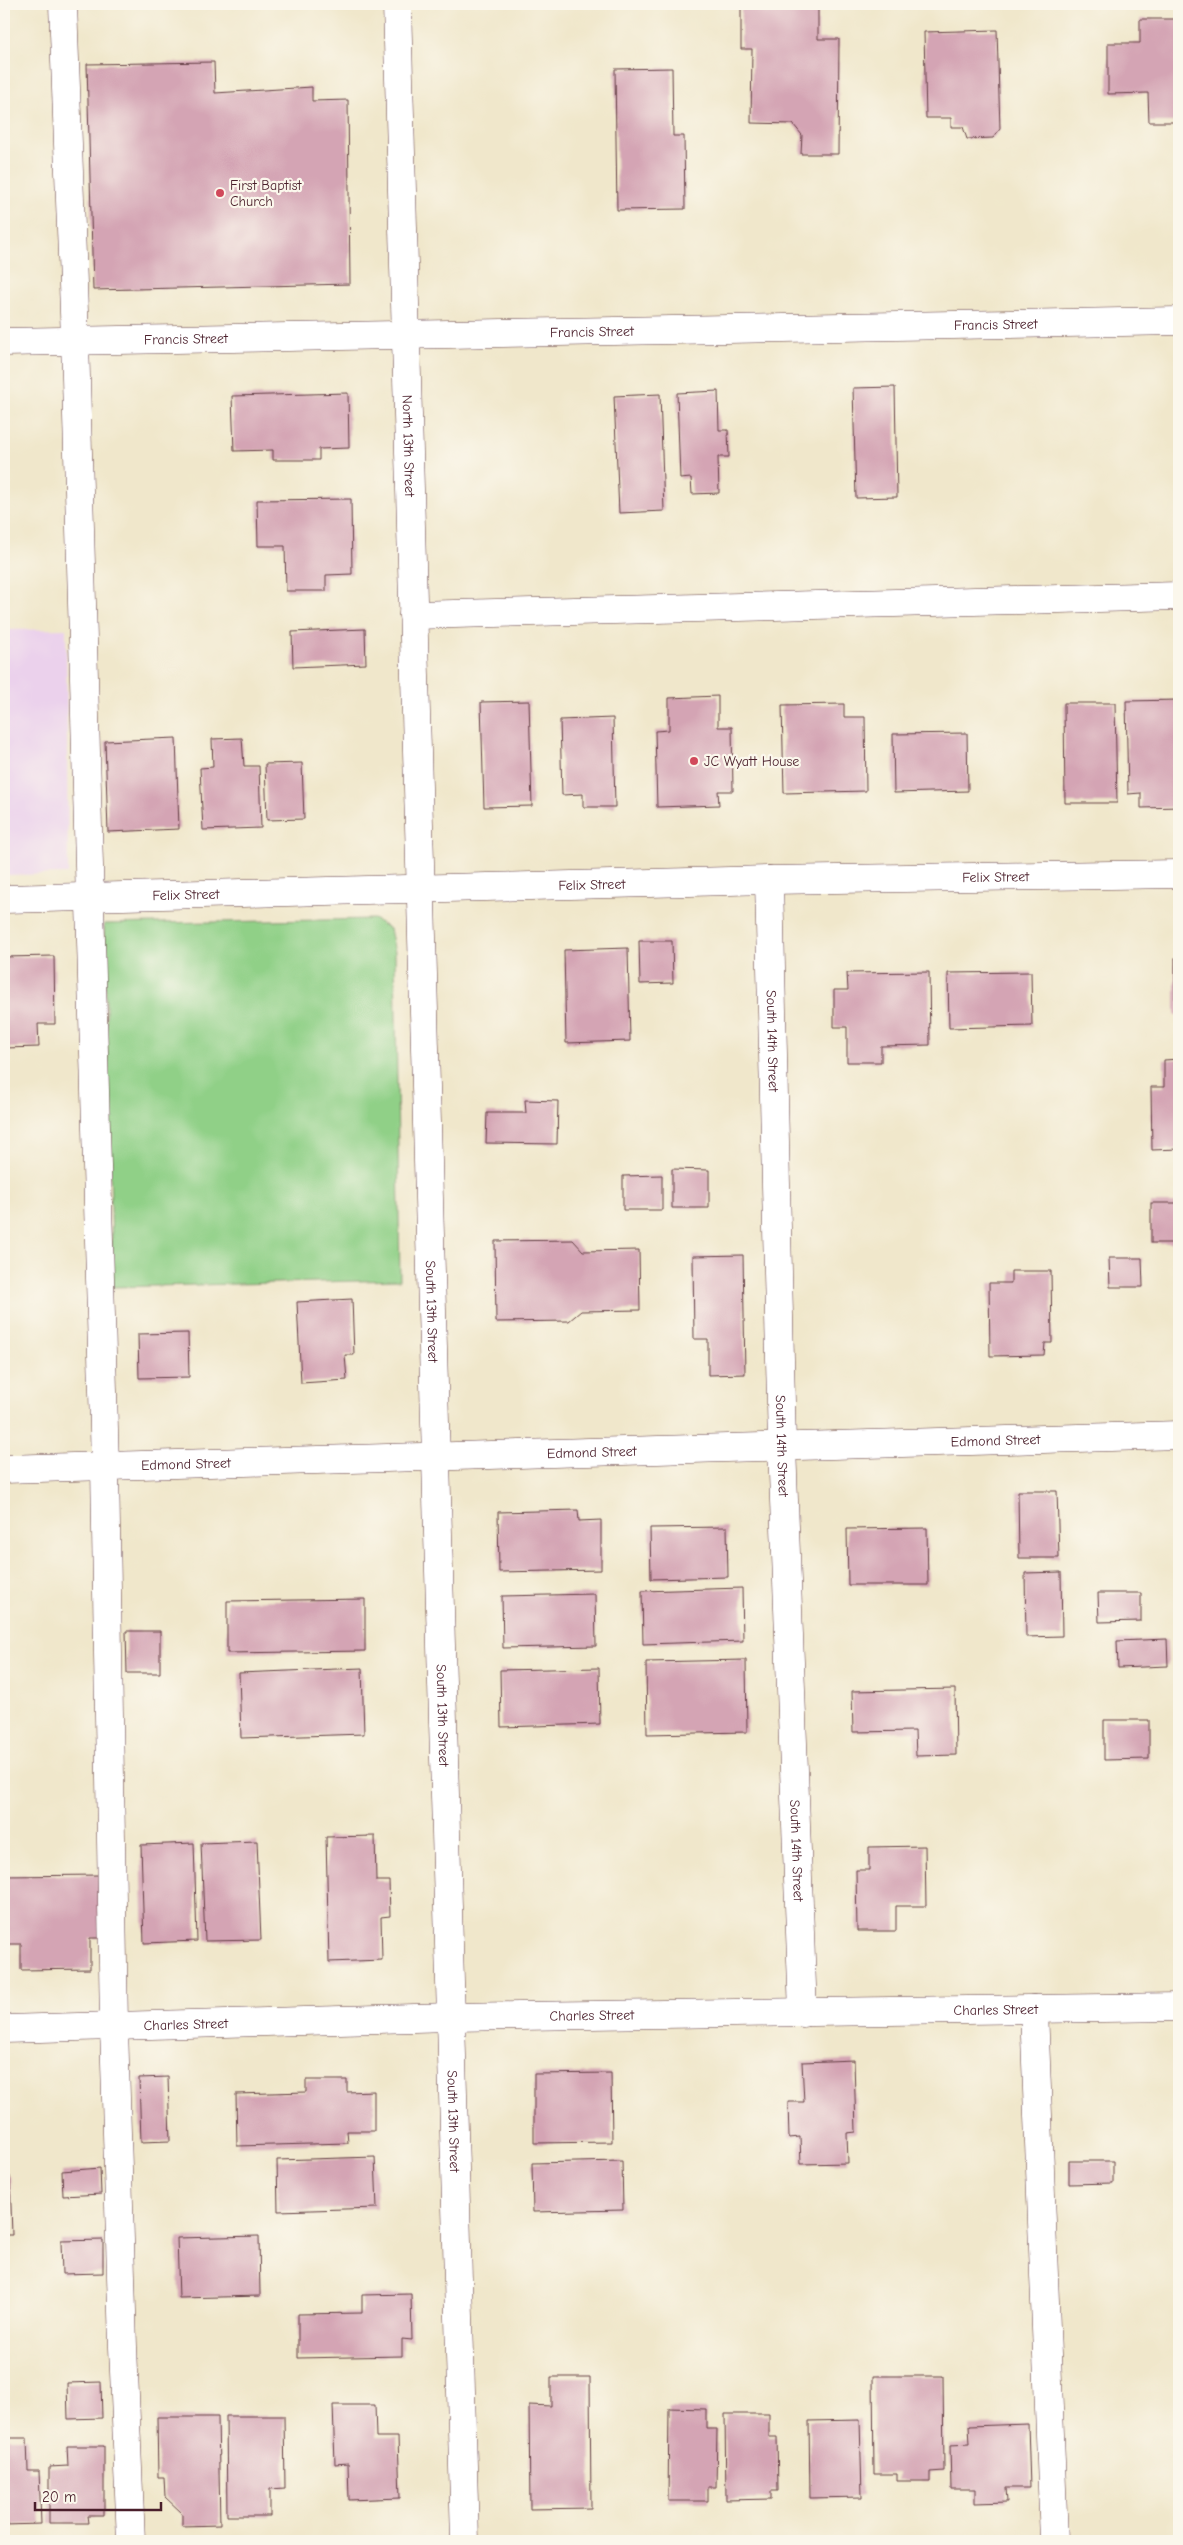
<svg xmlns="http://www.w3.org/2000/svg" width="1183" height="2545" font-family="'Comic Neue',sans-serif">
<rect width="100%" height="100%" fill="#fbf7ec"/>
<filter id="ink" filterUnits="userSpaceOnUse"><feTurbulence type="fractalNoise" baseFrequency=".02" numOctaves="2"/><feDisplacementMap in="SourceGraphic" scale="10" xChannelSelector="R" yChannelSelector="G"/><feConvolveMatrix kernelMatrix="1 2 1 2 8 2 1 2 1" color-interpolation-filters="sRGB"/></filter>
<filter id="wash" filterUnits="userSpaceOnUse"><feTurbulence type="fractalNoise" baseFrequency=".0096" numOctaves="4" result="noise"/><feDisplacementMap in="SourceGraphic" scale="20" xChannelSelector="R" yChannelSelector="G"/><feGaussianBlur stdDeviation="1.12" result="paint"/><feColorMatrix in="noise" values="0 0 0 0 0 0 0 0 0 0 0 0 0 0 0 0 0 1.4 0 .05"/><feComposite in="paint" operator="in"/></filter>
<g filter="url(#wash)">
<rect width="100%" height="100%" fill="#f0e7cb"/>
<polygon fill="#ebd1ec" points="66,629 68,874 4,875 4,630"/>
<polygon fill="#90d087" stroke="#6d7859" points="374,919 390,929 395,952 400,1280 113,1287 104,924"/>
<g id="blocks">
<g fill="#d4a4b4">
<polygon points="741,4 818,4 818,39 839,39 838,154 801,154 802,135 793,124 751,123 752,49 741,49"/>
<polygon points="1140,19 1179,19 1179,122 1149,122 1148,93 1108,94 1108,43 1140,43"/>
<polygon points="997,30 1000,129 993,138 967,139 963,127 951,127 951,118 926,118 924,32"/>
<polygon points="214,62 215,93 312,87 312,101 348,100 350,284 93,290 87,64"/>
<polygon points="672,68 673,136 684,136 685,209 617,210 615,69"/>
<polygon points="895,387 897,497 856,498 853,388"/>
<polygon points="718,391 719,430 728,430 729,457 718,457 719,493 692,494 691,478 680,479 677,393"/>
<polygon points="348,393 349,448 319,449 319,460 273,460 273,450 234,451 232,396"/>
<polygon points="660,394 664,511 619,513 614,396"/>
<polygon points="351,499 352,574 326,575 326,591 286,591 285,546 258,546 257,500"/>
<polygon points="365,629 366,664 293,667 292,632"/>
<polygon points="718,696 718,727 732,727 733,791 718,791 719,805 657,807 655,731 669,730 669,698"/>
<polygon points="1179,700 1179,807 1141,808 1141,793 1128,794 1126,701"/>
<polygon points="529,701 532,806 484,807 481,702"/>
<polygon points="1064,703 1115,703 1117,803 1065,803"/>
<polygon points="844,704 844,717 865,717 866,791 784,793 782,705"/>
<polygon points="613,718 615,807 583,807 583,794 562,795 560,720"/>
<polygon points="967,733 968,791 894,793 893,734"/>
<polygon points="176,738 179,829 108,832 105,741"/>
<polygon points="242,738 244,766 259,766 261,828 203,830 200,768 213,767 212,739"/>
<polygon points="302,763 304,819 267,820 265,764"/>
<polygon points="639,941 672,941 673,983 640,984"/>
<polygon points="628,948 630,1041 566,1043 564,950"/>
<polygon points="54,956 55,1024 38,1024 39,1047 4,1048 4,957"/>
<rect x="1175" y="958" width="4" height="57"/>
<polygon points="929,972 930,1045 881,1046 881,1062 847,1062 847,1027 834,1027 834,990 848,990 847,973"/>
<polygon points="1031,972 1032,1026 949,1028 948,973"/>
<polygon points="1179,1059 1179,1149 1152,1150 1151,1087 1164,1087 1164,1060"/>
<polygon points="525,1100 558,1101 557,1144 486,1143 487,1113 526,1113"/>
<polygon points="672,1169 709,1170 709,1208 672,1208"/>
<polygon points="662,1175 662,1210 623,1210 623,1176"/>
<rect x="1151" y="1203" width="28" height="40"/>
<polygon points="573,1240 583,1251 639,1250 640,1310 581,1311 569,1321 496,1322 495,1241"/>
<polygon points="743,1255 745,1374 708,1375 708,1339 694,1339 693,1256"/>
<polygon points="1109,1258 1142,1258 1143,1287 1110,1287"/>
<polygon points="1011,1271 1051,1271 1052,1343 1045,1343 1044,1355 990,1356 989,1283 1011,1283"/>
<polygon points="352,1299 354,1355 345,1355 347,1380 301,1383 297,1302"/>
<polygon points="188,1333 189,1377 139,1378 138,1334"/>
<polygon points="1018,1491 1057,1491 1059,1558 1019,1558"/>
<polygon points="578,1510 579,1521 601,1520 601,1570 499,1572 498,1512"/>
<polygon points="727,1527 728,1577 651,1579 650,1528"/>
<polygon points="927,1528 928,1585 848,1585 847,1529"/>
<polygon points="1061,1572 1062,1636 1026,1637 1025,1573"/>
<polygon points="742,1588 743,1641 643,1644 642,1591"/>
<polygon points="1098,1593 1141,1593 1141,1621 1099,1622"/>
<polygon points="595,1594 596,1646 503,1648 502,1596"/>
<polygon points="365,1599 365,1651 227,1653 227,1601"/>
<polygon points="126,1631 160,1631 160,1673 127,1673"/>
<polygon points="1167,1639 1168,1666 1118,1668 1117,1641"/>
<polygon points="746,1660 747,1732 647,1734 646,1662"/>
<polygon points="362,1668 364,1734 241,1738 239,1673"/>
<polygon points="599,1668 600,1724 501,1727 500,1670"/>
<polygon points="955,1689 956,1755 916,1756 915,1731 853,1732 852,1691"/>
<polygon points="1104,1720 1149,1720 1149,1759 1104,1760"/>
<polygon points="375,1836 376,1881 389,1881 390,1916 381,1917 382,1960 329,1962 326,1837"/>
<polygon points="257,1841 261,1940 205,1941 201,1843"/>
<polygon points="194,1843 197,1941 144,1943 141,1845"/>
<polygon points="925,1846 926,1906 896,1906 896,1931 857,1931 856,1870 869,1870 869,1847"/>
<polygon points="101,1875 102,1938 90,1938 90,1969 21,1970 21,1944 4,1944 4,1876"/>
<polygon points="854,2060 856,2132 847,2133 848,2163 801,2164 800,2137 789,2138 788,2102 804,2102 802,2062"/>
<polygon points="611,2073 612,2142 534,2143 534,2074"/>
<polygon points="168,2077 170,2141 141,2142 139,2078"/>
<polygon points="306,2080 347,2080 347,2092 374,2091 374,2131 347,2131 348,2143 237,2146 236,2094 306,2092"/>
<polygon points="375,2157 377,2208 278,2211 277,2160"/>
<polygon points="622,2161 623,2210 533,2212 532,2163"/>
<polygon points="1069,2161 1113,2161 1113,2183 1069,2184"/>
<polygon points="100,2168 101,2194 63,2196 62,2171"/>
<polygon points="4,2176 10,2176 12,2235 4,2235"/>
<polygon points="259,2236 260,2296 179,2298 177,2238"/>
<polygon points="103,2240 103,2273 62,2274 61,2241"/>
<polygon points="411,2294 412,2340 402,2339 402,2356 298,2358 298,2314 362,2313 362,2295"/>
<polygon points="873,2376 943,2376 944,2471 930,2472 930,2481 897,2481 897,2474 874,2474"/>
<polygon points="551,2377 590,2377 591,2508 530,2509 529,2405 551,2406"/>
<polygon points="101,2382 102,2418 68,2419 67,2383"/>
<polygon points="333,2405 375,2405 376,2437 398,2437 400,2498 349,2500 348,2463 335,2464"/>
<polygon points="669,2408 706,2409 706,2429 717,2429 716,2487 708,2487 708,2501 668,2501"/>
<polygon points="725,2414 769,2414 769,2437 777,2437 778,2491 771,2491 771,2499 726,2500"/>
<polygon points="226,2416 284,2416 285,2488 270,2489 270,2516 227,2516"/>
<polygon points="157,2417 218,2417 220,2525 182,2526 182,2513 165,2497 164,2477 158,2477"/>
<polygon points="860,2420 862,2497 810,2498 809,2421"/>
<polygon points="1028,2424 1030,2488 1006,2488 1007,2502 975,2503 975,2489 951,2489 950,2445 970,2444 969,2426"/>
<polygon points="4,2438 27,2438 28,2471 39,2471 41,2524 4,2525"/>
<polygon points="67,2446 104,2446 104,2516 87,2516 88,2523 49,2523 49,2467 68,2466"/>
</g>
</g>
</g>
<g filter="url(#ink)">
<use href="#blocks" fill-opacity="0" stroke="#633d43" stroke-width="1"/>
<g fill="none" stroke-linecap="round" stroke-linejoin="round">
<g stroke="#633d43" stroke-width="29">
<g id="minor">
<polyline points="63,4 75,340 105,1466 114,2026 123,2347 131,2541"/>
<path id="s1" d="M 397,4 L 465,2541"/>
<path id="s2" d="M 4,342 L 1179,321"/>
<polyline points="413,615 1179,596"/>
<path id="s3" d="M 769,880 L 782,1446 L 803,2013"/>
<path id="s4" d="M 4,899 L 769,880 L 1179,874"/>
<path id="s5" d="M 4,1469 L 1179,1435"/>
<polyline points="1034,2009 1054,2541"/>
<path id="s6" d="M 4,2029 L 451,2017 L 1179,2007"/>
</g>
</g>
<use href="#minor" stroke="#fff" stroke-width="28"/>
</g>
</g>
<g fill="#d1495b" stroke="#fbf7ec" stroke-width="2">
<circle cx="220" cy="193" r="5"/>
<circle cx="694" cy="761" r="5"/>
</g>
<g text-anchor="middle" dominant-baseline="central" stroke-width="4.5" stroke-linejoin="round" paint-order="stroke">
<g font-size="14" fill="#4a1f2b" stroke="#fbf7ec" text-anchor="start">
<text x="230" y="185">First Baptist<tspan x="230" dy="16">Church</tspan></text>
<text x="704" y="761">JC Wyatt House</text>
</g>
<g font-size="14" fill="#4a1f2b" stroke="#fbf7ec">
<text stroke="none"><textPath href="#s2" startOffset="992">Francis Street</textPath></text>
<text stroke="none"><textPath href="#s2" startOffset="588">Francis Street</textPath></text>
<text stroke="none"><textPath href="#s2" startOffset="182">Francis Street</textPath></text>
<text stroke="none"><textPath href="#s1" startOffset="442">North 13th Street</textPath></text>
<text stroke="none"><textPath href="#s4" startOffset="992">Felix Street</textPath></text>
<text stroke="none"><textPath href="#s4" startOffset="588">Felix Street</textPath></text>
<text stroke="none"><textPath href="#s4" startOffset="182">Felix Street</textPath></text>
<text stroke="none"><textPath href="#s3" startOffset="161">South 14th Street</textPath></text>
<text stroke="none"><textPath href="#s1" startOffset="1308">South 13th Street</textPath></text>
<text stroke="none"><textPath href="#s5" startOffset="992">Edmond Street</textPath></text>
<text stroke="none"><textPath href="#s3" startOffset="566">South 14th Street</textPath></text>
<text stroke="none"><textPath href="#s5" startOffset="588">Edmond Street</textPath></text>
<text stroke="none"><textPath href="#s5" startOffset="182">Edmond Street</textPath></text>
<text stroke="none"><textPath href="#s1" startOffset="1712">South 13th Street</textPath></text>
<text stroke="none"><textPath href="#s3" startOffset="971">South 14th Street</textPath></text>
<text stroke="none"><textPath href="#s6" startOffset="992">Charles Street</textPath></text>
<text stroke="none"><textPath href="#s6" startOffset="588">Charles Street</textPath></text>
<text stroke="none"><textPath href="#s6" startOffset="182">Charles Street</textPath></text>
<text stroke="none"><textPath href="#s1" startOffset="2118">South 13th Street</textPath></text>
</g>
</g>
<rect width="1183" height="2545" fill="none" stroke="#fbf7ec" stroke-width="20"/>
<path d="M35 2502v8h126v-8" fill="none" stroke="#4a1f2b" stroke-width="2.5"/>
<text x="42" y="2502" font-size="15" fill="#4a1f2b" stroke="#fbf7ec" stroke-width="4" paint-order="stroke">20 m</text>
</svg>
